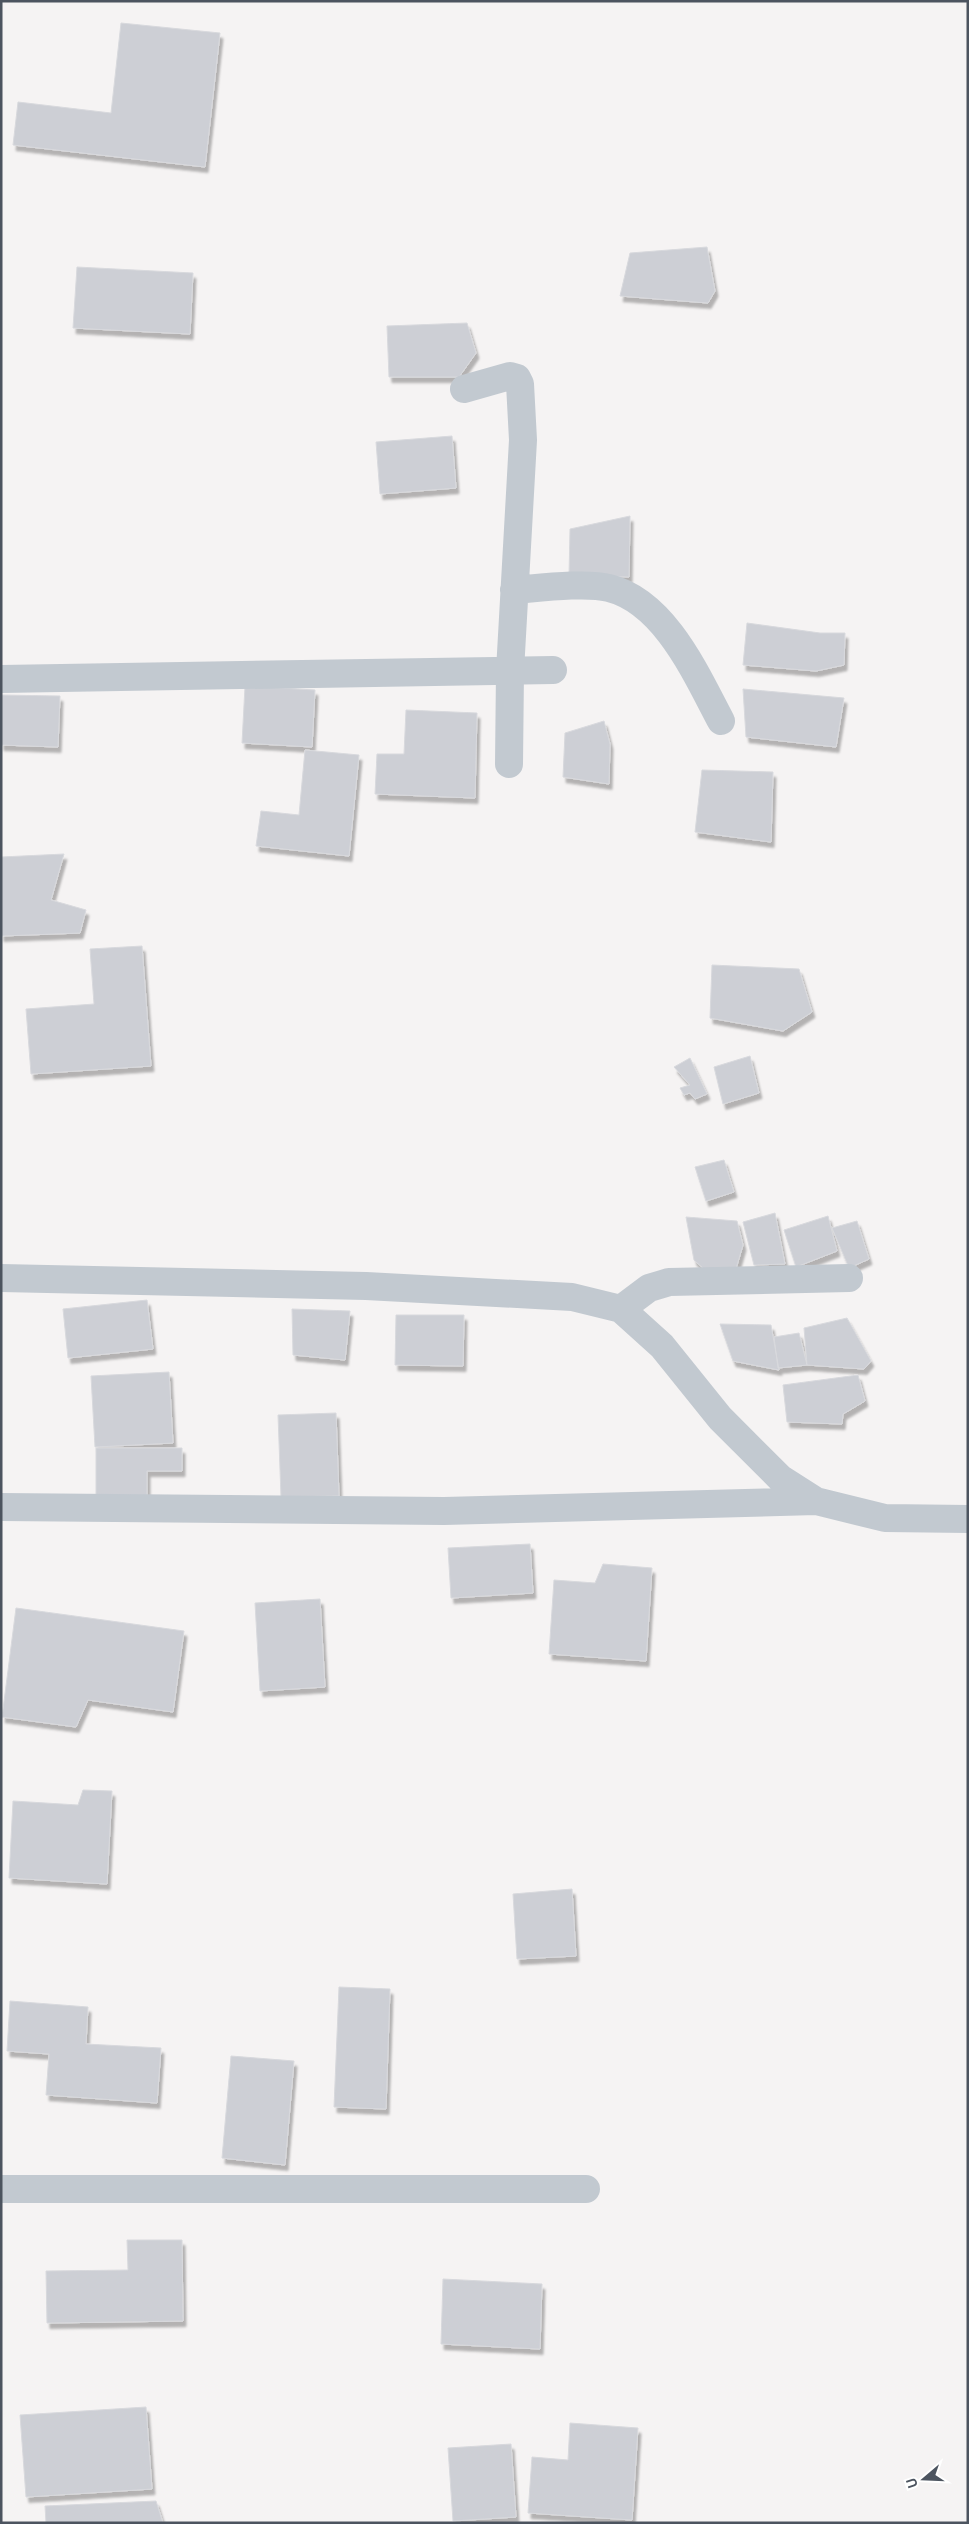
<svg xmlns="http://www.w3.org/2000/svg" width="969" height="2524" viewBox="0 0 969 2524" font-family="'Space Grotesk',sans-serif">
<defs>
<filter id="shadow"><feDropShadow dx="3" dy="5.5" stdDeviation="1" flood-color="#0004"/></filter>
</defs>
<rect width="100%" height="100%" fill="#f5f3f3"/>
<path fill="#cdcfd5" stroke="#d8d9dd" filter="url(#shadow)" d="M 121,23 L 220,33 L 205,167 L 13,145 L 18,102 L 111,113 Z
M 707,247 L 715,291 L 708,303 L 620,296 L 630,253 Z
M 77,267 L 193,273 L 190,334 L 73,328 Z
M 467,323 L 476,353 L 459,377 L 389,377 L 387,326 Z
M 452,436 L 456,488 L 380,494 L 376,442 Z
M 630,516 L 629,577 L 569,575 L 570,529 Z
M 747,623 L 820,633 L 845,633 L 844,665 L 816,671 L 743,665 Z
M 245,686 L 315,690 L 312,747 L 242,743 Z
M 743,689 L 844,698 L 836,747 L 746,737 Z
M 1,695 L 60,696 L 58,747 L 1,745 Z
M 406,710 L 477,713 L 475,798 L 375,794 L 377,754 L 404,754 Z
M 604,721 L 610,744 L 609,784 L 563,777 L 565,733 Z
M 305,750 L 359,755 L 349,856 L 256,846 L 261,811 L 299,815 Z
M 702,770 L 773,772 L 771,842 L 695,832 Z
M 64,854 L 51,900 L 86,910 L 80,933 L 1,936 L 1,857 Z
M 142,946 L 151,1066 L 31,1074 L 26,1009 L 94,1004 L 90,949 Z
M 712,965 L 799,969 L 812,1012 L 783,1031 L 710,1018 Z
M 750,1056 L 759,1093 L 723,1104 L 714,1067 Z
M 690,1058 L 707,1094 L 695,1099 L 690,1093 L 684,1095 L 680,1088 L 690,1085 L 674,1067 Z
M 724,1160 L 734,1192 L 706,1201 L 695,1167 Z
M 775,1213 L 785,1264 L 754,1265 L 743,1222 Z
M 828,1216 L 837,1251 L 796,1267 L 784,1230 Z
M 686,1217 L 737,1221 L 743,1245 L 733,1279 L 713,1277 L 694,1260 Z
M 857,1221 L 869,1259 L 849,1268 L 832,1228 Z
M 147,1300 L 153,1349 L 68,1358 L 63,1309 Z
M 292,1309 L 350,1311 L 345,1360 L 293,1355 Z
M 396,1315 L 464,1315 L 463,1366 L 395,1365 Z
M 847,1318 L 871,1361 L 864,1369 L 807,1365 L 804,1328 Z
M 720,1324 L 771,1325 L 779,1370 L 733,1361 Z
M 799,1333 L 807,1365 L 778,1368 L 774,1337 Z
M 169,1372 L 173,1443 L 95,1447 L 91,1376 Z
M 858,1375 L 865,1401 L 843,1414 L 842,1424 L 787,1422 L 783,1385 Z
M 336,1413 L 339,1496 L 281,1497 L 278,1415 Z
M 96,1448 L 182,1448 L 182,1471 L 147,1471 L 147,1501 L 96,1501 Z
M 530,1544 L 533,1593 L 451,1598 L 448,1548 Z
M 603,1564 L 652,1568 L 646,1661 L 549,1654 L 554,1580 L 595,1583 Z
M 320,1599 L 325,1687 L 260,1691 L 255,1603 Z
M 16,1608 L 184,1631 L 173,1712 L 88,1700 L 76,1727 L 2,1717 Z
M 83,1790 L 112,1791 L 107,1884 L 9,1878 L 13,1801 L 78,1805 Z
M 572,1889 L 576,1956 L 517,1959 L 513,1894 Z
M 339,1987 L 390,1989 L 386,2109 L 334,2107 Z
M 10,2001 L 88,2007 L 86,2044 L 161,2048 L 157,2103 L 46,2095 L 49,2054 L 7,2051 Z
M 231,2056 L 294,2061 L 285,2165 L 222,2158 Z
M 127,2240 L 182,2240 L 183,2321 L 47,2323 L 46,2271 L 128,2270 Z
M 443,2279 L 542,2284 L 540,2349 L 441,2344 Z
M 146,2407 L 152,2489 L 26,2497 L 20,2415 Z
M 570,2423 L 638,2428 L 632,2520 L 528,2513 L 532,2457 L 568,2460 Z
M 511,2444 L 516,2517 L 453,2521 L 448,2448 Z
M 156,2501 L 163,2523 L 46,2523 L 45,2506 Z"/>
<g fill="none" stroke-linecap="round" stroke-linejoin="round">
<path stroke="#c2c9d0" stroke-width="28" d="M 464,389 L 510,376 L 517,378 L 520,384 L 523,440 L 510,671 L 509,764
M 514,590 C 539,588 586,582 609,588 C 665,602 696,674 721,721
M 1,679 L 553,670
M 1,1278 L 366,1286 L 572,1297 L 621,1309 L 662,1346 L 720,1418 L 780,1478 L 816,1501 L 885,1518 L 968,1519
M 621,1309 L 649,1288 L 669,1282 L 849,1278
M 1,1507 L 444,1511 L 816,1501
M 1,2189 L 586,2189"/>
</g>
<rect width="969" height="2524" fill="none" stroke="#4c545f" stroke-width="5"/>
<g transform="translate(924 2479) rotate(251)" stroke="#ffffff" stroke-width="4" paint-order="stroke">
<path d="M0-4L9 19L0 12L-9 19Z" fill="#4c545f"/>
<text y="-8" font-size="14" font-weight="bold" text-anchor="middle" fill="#4c545f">U</text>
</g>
</svg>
